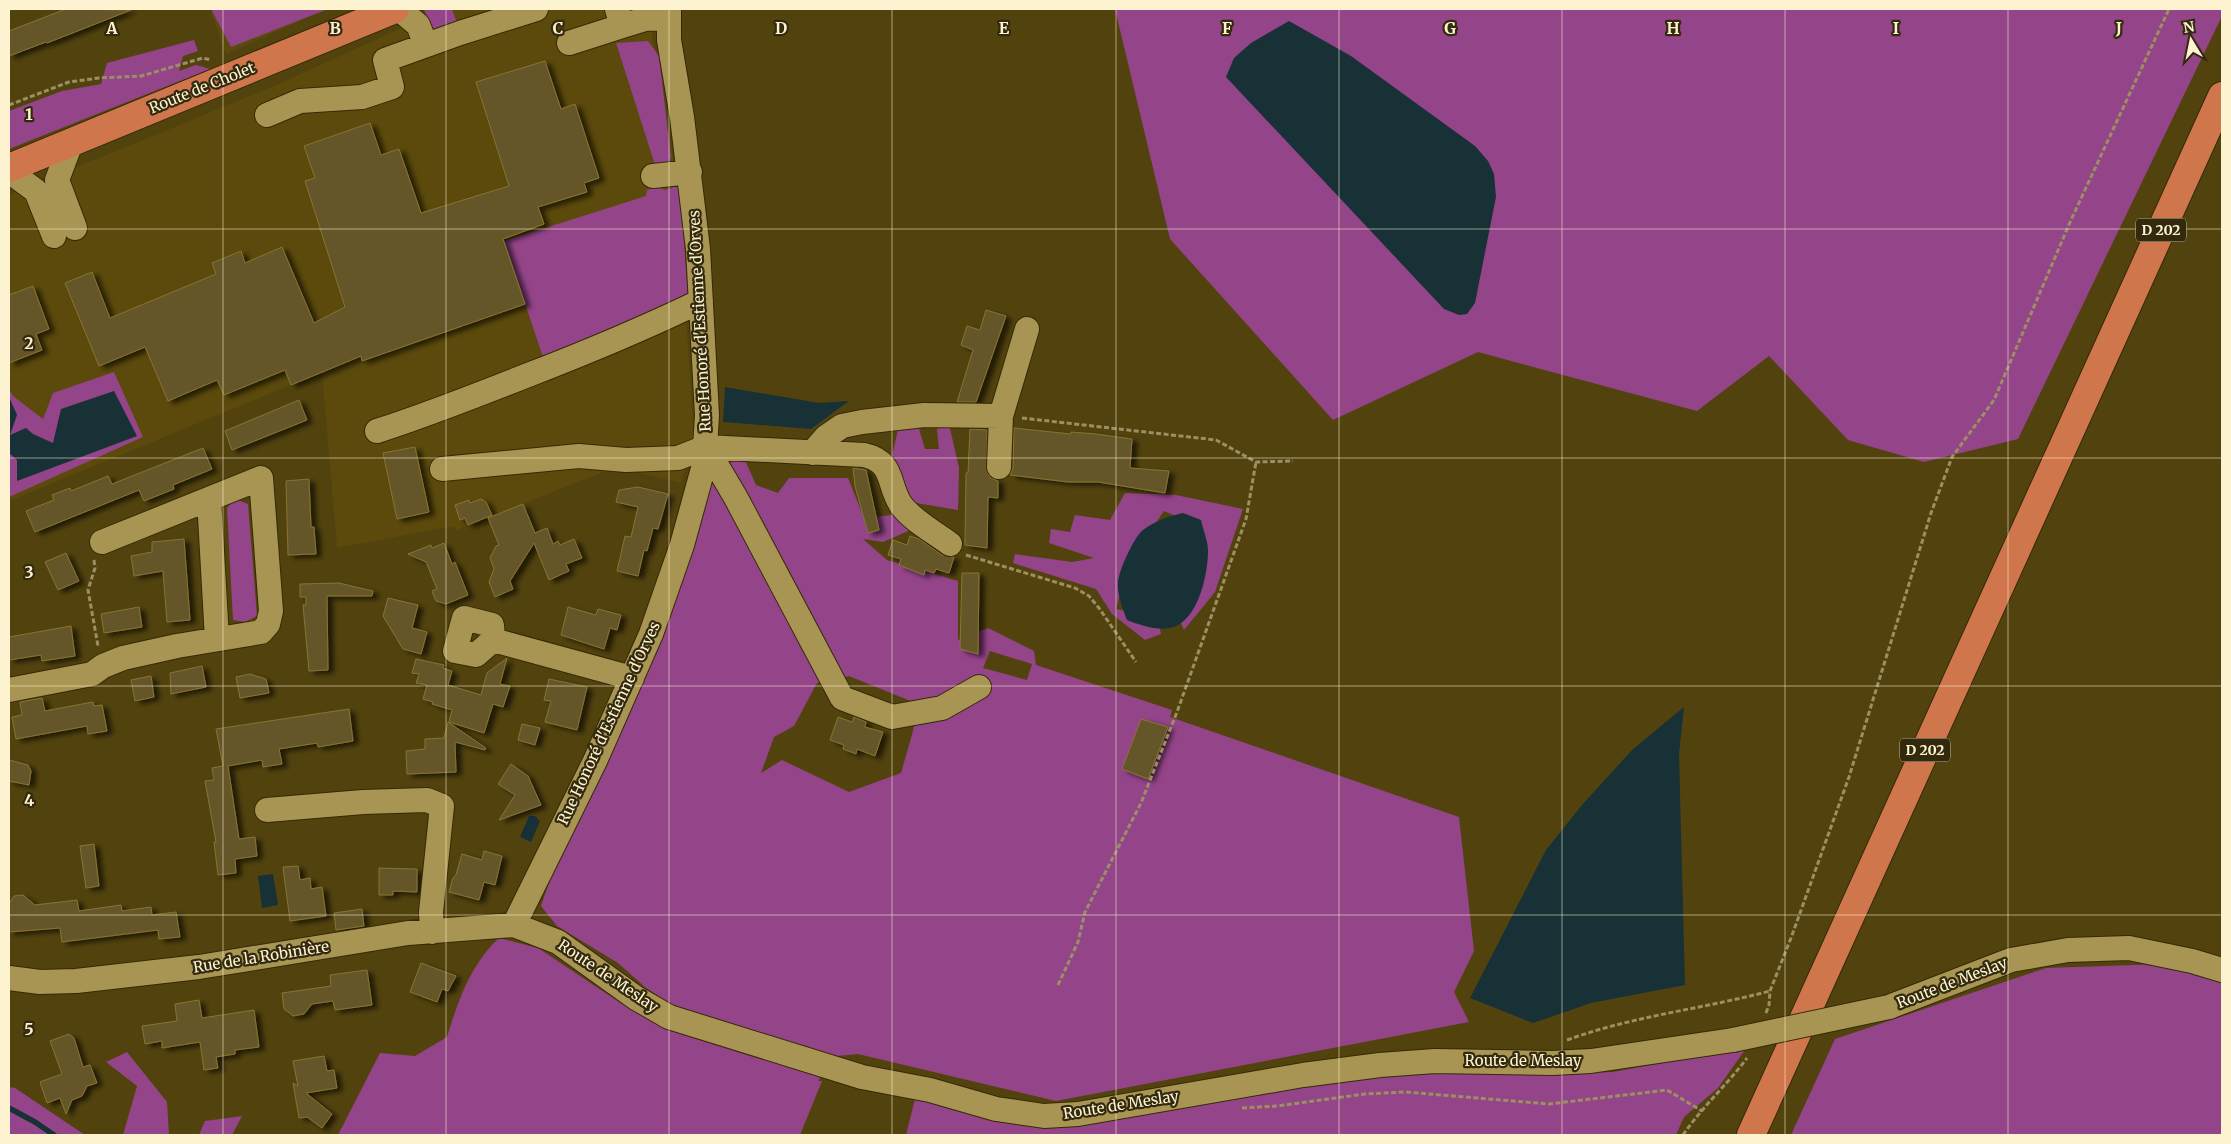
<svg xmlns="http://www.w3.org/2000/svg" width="2231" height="1144" viewBox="0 0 2231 1144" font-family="Merriweather,serif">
<defs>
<filter id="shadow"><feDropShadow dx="5.5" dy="3" stdDeviation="2.5" flood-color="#0009"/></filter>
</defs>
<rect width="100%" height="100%" fill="#52430e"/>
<path fill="#5b4a0b" d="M 210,9 L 326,9 L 226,54 Z
M 443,9 L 648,9 L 677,184 L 694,437 L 681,483 L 616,467 L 456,530 L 453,526 L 337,548 L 322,372 L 9,501 L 9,195 L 272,87 Z"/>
<path fill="#944489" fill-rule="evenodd" d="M 211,9 L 328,9 L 231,47 Z
M 424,9 L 452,9 L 457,23 L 432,32 Z
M 1115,9 L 2222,9 L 2222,16 L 2018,439 L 1924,462 L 1848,440 L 1769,356 L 1697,411 L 1478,352 L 1333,420 L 1170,239 Z
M 194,40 L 198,51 L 183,56 L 179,71 L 196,65 L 210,69 L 9,149 L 9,111 L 62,91 L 101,84 L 107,63 Z
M 648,41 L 659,56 L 671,157 L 666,167 L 656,168 L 616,43 Z
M 680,185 L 688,298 L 544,360 L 504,241 L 646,196 L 647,190 L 657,187 L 665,190 Z
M 114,372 L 143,437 L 9,497 L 9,389 L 13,396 L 43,419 L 53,393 Z
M 917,422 L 925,449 L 939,449 L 937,429 L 949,424 L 959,468 L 958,510 L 910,502 L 890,465 L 899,425 Z
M 745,460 L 756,485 L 778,493 L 789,478 L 848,478 L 864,518 L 901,514 L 915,528 L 883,542 L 863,539 L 887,560 L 958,581 L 958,640 L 988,628 L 1034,651 L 1036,665 L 1172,710 L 1170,717 L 1459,817 L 1474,951 L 1454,992 L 1469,1022 L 1056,1101 L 858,1054 L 837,1056 L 818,1081 L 822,1081 L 800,1135 L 338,1135 L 380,1053 L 415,1056 L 447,1037 C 458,1001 471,964 499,938 L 538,948 L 622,1004 L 664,1027 L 678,1008 L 646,988 L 618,963 L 557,926 L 541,906 L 551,877 L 607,761 L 663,637 L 708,466 ZM 990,651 L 1032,664 L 1027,680 L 983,668 ZM 849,676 L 918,704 L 913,731 L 901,773 L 849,792 L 782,760 L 761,773 L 774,737 L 794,726 L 817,683 Z
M 1125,493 L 1176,495 L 1243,509 L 1215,592 L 1184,630 L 1176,612 L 1199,526 L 1164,511 L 1128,563 L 1116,609 L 1131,612 L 1156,611 L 1161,634 L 1145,640 L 1112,614 L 1096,589 L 1013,563 L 1015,554 L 1072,562 L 1094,558 L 1049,543 L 1051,529 L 1070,532 L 1075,515 L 1110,520 Z
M 235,499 L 248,504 L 257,616 L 245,622 L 233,620 L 227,508 Z
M 2222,962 L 2222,1135 L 1791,1135 L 1835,1039 L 2046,968 Z
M 1747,1047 L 1718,1088 L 1684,1117 L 1676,1135 L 906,1135 L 915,1099 L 1046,1126 L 1263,1090 L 1405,1072 L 1523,1075 L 1613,1072 Z
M 127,1052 L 167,1102 L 169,1135 L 123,1135 L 137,1086 L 106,1062 Z
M 9,1087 L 15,1088 L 85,1135 L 9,1135 Z
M 242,1116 L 232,1135 L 199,1135 L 205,1121 Z"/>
<path fill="#173137" d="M 1289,21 L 1351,56 L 1475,146 L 1488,161 L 1494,174 L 1496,197 L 1475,303 L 1467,314 L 1459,315 L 1444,309 L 1226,77 L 1234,58 L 1251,43 Z
M 725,387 L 819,403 L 849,401 L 811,429 L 723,422 Z
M 114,391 L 137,436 L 17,481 L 17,460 L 9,453 L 9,397 L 17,415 L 10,435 L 26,428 L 33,434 L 53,443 L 61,409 Z
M 1183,513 L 1201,520 C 1203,530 1208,541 1208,551 C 1208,573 1199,616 1176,626 C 1162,633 1140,625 1127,620 C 1123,609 1117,595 1118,582 C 1119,570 1134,537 1143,530 C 1155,521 1169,516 1183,513 Z
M 1684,707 L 1679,754 L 1685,985 L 1591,1003 L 1533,1023 L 1470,998 L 1546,850 L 1582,805 L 1632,750 Z
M 529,816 L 535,816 L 540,821 L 531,842 L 520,837 Z
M 273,874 L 278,905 L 262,908 L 258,876 Z"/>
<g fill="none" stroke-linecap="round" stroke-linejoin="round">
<path stroke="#173137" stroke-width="5.5" d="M 9,1108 L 35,1122 L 54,1135"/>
</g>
<path fill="#655729" stroke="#887431" filter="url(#shadow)" d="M 66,9 L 131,10 L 47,43 L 46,42 L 9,56 L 9,31 Z
M 545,61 L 561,109 L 575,104 L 599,178 L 584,183 L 587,192 L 538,207 L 544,224 L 503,239 L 525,304 L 362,361 L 361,356 L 291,385 L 285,370 L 224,395 L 217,380 L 168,401 L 145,347 L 99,366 L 65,283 L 92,272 L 110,318 L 216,274 L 212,263 L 241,251 L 245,263 L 282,247 L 314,323 L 345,307 L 305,181 L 315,178 L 304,146 L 370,123 L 381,155 L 399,149 L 421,213 L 509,186 L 476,82 Z
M 33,286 L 49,329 L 36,334 L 42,350 L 9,363 L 9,295 Z
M 986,310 L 1006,316 L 976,402 L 957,402 L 973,350 L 961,345 L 967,326 L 980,330 Z
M 299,400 L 307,420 L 232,450 L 225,431 Z
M 1014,428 L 1071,434 L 1071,432 L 1096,434 L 1132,439 L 1130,468 L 1169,471 L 1165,493 L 1098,482 L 1068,482 L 1010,475 L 1013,468 Z
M 970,429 L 987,430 L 987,473 L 991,478 L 998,481 L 998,498 L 988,497 L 987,548 L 965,545 L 966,473 L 968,473 Z
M 415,447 L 429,512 L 397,519 L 383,453 Z
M 203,448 L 212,469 L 173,485 L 174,489 L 144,501 L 139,490 L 35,532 L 26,511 L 54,500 L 52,495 L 70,488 L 71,491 L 108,476 L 112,484 Z
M 853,468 L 866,470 L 879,530 L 868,533 L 855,486 Z
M 309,479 L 311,527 L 314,527 L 316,554 L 288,555 L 286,481 Z
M 638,487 L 668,494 L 658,529 L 653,528 L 647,551 L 644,550 L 638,576 L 617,571 L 625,536 L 631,537 L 638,507 L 616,502 L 619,490 Z
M 481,499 L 486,502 L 492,515 L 468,525 L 465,518 L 460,520 L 455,505 L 469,500 L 470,503 Z
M 523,504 L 535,533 L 547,528 L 553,544 L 558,541 L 560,545 L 574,539 L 582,558 L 566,564 L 569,571 L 549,580 L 534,543 L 510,581 L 513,589 L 495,597 L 489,582 L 494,569 L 490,558 L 496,546 L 499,545 L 488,518 Z
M 910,536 L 919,539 L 942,555 L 954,557 L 949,573 L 936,569 L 934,573 L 925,570 L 924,575 L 899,565 L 901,559 L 888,555 L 893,540 L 907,545 Z
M 184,539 L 190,620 L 167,622 L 163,571 L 134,576 L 131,556 L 152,552 L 152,542 Z
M 444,543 L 452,564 L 455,562 L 468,595 L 446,604 L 436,601 L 432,591 L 437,589 L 426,562 L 408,554 L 431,545 L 432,548 Z
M 66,553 L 79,581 L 58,590 L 45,562 Z
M 962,573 L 979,573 L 978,654 L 960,649 Z
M 339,583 L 373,591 L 372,596 L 327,596 L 328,670 L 309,671 L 303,605 L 306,605 L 306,597 L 300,597 L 300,584 Z
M 388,598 L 418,605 L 412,628 L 427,632 L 421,654 L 403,649 L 383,616 Z
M 139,607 L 142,627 L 104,633 L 101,614 Z
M 568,607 L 596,615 L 598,609 L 621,615 L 617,630 L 610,628 L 604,649 L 561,635 Z
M 71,626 L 75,656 L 42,661 L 41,655 L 9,660 L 9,637 Z
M 507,658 L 500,684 L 510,686 L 503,707 L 493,704 L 484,733 L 449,722 L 452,710 L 432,704 L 433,702 L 423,699 L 427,685 L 416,683 L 419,674 L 412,673 L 416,659 L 444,665 L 443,668 L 452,671 L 448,685 L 481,695 L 487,673 Z
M 202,666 L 206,687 L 171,694 L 170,673 Z
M 250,674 L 266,679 L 269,693 L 240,698 L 236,677 Z
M 151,676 L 154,697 L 135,701 L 131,680 Z
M 549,679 L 587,687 L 577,730 L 545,722 L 551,701 L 544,700 Z
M 42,698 L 45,711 L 93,702 L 94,706 L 102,705 L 107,731 L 88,734 L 87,726 L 16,739 L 12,717 L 22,715 L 20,702 Z
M 349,709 L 353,741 L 318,747 L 317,743 L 279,749 L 282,764 L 263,767 L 262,760 L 228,766 L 239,839 L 255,837 L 257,856 L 235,859 L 236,873 L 218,875 L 214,842 L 216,842 L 205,781 L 214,780 L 212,768 L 223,766 L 216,729 Z
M 838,717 L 852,722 L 854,717 L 866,722 L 865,727 L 883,732 L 875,756 L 857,749 L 856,754 L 843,749 L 844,745 L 830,740 Z
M 1141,719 L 1168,727 L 1148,779 L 1122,769 Z
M 448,722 L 486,748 L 485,750 L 455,742 L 456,772 L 407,774 L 406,751 L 425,749 L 425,739 L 444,738 Z
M 522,724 L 540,728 L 535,745 L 518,740 Z
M 9,760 L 28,765 L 31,771 L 29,785 L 9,781 Z
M 511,764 L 528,776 L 541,805 L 499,820 L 515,795 L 498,784 Z
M 94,844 L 99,886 L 86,888 L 80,846 Z
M 484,851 L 502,856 L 495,885 L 484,882 L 479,900 L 449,892 L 453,878 L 456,875 L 462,854 L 482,860 Z
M 298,866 L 300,880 L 310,878 L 311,889 L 322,887 L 326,916 L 290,921 L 283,867 Z
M 379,868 L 417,869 L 417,892 L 393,891 L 393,895 L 379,895 Z
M 23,895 L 35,905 L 77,900 L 79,911 L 121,905 L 122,911 L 151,907 L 152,915 L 176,912 L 180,937 L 159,939 L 158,930 L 62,942 L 60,928 L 9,932 L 9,904 L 14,896 Z
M 362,909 L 364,926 L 336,930 L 334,913 Z
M 421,963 L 456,976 L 448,991 L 442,989 L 437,1002 L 410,992 Z
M 367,970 L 372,1005 L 335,1010 L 333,1001 L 312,1004 L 304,1014 L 293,1016 L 284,1009 L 282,993 L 331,986 L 330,975 Z
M 199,1000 L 202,1018 L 254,1010 L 259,1047 L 235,1050 L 235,1054 L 216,1057 L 218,1068 L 204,1070 L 200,1042 L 162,1048 L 162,1041 L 145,1044 L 142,1026 L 177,1021 L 175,1004 Z
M 69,1034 L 74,1038 L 83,1067 L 90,1065 L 97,1083 L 87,1086 L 82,1096 L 72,1100 L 66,1114 L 60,1098 L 47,1103 L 40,1082 L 62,1074 L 50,1041 Z
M 324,1056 L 327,1071 L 334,1070 L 337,1088 L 306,1093 L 332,1114 L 322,1128 L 307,1117 L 299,1118 L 293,1083 L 298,1086 L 293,1061 Z"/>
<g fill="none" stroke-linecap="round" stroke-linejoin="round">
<defs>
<path id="minor" d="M 399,9 L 418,25 L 426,45
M 617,9 L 622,26 L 645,19 L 668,18
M 569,43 L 622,26
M 267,115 L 300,101 L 362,97 L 392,87 L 385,60 L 460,33 L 536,9
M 71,143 L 57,180 L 75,228
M 9,171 L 36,191 L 54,236
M 653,176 L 690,172
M 377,431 C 427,415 475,396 523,377 C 583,354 643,329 701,301
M 706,447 L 736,498 L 842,698 L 892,717 L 942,708 L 979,687
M 812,453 L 826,437 L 842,426 L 862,422 L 924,415 L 1001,416 L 1027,329
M 999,467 L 1001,416
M 442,469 L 579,456 L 626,460 L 678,458 L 706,447 L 864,455 C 895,462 887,484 901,505 C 913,521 934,532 950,544
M 209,499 L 217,639
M 493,640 L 476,655 L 455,651 L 464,618 L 492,625 L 493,640 L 632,678
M 9,690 L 92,674 L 103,666 L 123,658 L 177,646 L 261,632 L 268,624 L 271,611 L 261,478 L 102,542
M 267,810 L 363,802 L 427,800 L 442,806 L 431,912 L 432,932
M 514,925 L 595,761 L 651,634 L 682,545 L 704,465 L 707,415 L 698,249 L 682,117 L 669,40 L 669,9
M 9,978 L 40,982 L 76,981 L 199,967 L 408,933 L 514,925 L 558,942 L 636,998 L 669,1017 L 862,1077 L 930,1090 L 996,1109 L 1044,1116 L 1078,1114 L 1303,1075 L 1380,1065 L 1435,1061 L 1552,1063 L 1591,1061 L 1733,1040
M 1889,1007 L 2011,960 L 2068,950 L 2129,948 L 2192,961 L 2222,970"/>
<path id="major" d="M 9,168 L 395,9
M 1751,1135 L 2222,96"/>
</defs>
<use href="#minor" stroke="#342a05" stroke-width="26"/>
<use href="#major" stroke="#342a05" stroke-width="30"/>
<path stroke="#9c8f63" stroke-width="3" stroke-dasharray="5 2.5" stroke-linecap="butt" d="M 9,105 L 69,82 L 99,78 L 141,76 L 203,58 L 211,60
M 1022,418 L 1216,440 L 1256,462 L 1293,461
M 966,555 L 1075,588 L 1089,596 L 1099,608 L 1136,662
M 94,560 L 95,568 L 88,590 L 98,646
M 1058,985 L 1078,942 L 1085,912 L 1141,803 L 1177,712 L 1246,519 L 1256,462
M 1766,1013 L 1769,1005 L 1770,991 L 1791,938 L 1849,777 L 1931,513 L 1952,457 L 1994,400 L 2071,220 L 2169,9
M 1567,1040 C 1633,1016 1702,1009 1770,991
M 1242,1108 L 1277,1106 L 1365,1094 L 1406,1092 L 1549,1104 L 1667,1090 L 1702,1111
M 1683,1135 C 1702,1107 1727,1085 1747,1058"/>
<use href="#minor" stroke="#a99553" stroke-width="24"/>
<use href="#major" stroke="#cf764c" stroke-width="28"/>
<defs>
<path id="minor-bridge" d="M 1733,1040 L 1889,1007"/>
</defs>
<use href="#minor-bridge" stroke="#342a05" stroke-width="26" stroke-linecap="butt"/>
<use href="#minor-bridge" stroke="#a99553" stroke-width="24"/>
</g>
<path fill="none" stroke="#fdf3d1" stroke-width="1" stroke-opacity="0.55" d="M 223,9 L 223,1135M 446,9 L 446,1135M 669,9 L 669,1135M 892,9 L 892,1135M 1116,9 L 1116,1135M 1339,9 L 1339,1135M 1562,9 L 1562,1135M 1785,9 L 1785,1135M 2008,9 L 2008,1135M 9,229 L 2222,229M 9,458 L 2222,458M 9,686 L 2222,686M 9,915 L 2222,915"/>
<g text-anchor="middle" stroke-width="4.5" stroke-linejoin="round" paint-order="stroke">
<g fill="#332a0e" stroke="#c0b796" stroke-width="1">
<rect x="2136" y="218.5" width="50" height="23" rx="4"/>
<rect x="1900" y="738.5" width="50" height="23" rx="4"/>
</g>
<g font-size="14" font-weight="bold" fill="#fdf3d1">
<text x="2161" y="235">D 202</text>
<text x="1925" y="755">D 202</text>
</g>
<g font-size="15" fill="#fdf3d1" stroke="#332a0e">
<text transform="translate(202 88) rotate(-22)" y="5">Route de Cholet</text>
<text transform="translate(700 321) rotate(-93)" y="5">Rue Honoré d'Estienne d'Orves</text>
<text transform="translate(609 723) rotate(-65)" y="5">Rue Honoré d'Estienne d'Orves</text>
<text transform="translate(261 957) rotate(-9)" y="5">Rue de la Robinière</text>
<text transform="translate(608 976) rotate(34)" y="5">Route de Meslay</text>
<text transform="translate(1952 983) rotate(-21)" y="5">Route de Meslay</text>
<text x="1523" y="1066">Route de Meslay</text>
<text transform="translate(1121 1105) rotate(-9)" y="5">Route de Meslay</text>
</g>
</g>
<g font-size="16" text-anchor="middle" font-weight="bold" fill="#fdf3d1" stroke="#332a0e" stroke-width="4.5" stroke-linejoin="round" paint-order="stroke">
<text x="112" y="34">A</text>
<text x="335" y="34">B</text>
<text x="558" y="34">C</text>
<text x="781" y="34">D</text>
<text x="1004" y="34">E</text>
<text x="1227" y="34">F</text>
<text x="1450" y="34">G</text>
<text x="1673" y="34">H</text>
<text x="1896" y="34">I</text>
<text x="2119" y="34">J</text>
<text x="29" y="120">1</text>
<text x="29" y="349">2</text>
<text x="29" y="578">3</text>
<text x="29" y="806">4</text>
<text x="29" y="1035">5</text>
</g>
<rect width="2231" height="1144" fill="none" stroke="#fdf3d1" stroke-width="20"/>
<g transform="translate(2191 40) rotate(350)" stroke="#332a0e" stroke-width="4" paint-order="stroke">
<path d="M0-4L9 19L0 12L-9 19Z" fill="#fdf3d1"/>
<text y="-8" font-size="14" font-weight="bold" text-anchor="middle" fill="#fdf3d1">N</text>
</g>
</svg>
